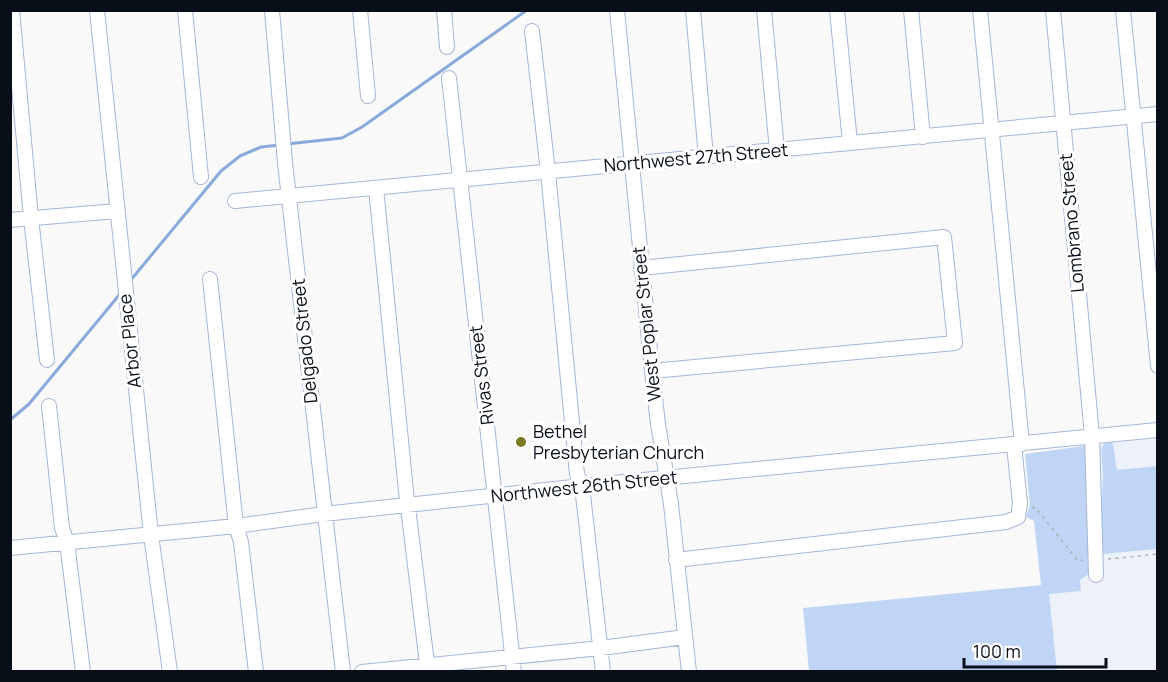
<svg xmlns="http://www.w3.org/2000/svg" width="1168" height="682" viewBox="0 0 1168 682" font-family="Manrope,sans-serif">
<rect width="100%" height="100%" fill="#f9f9f9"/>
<path fill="#edf1f9" d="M 1157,439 L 1157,671 L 1057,671 L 1049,594 L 1080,591 L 1080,581 L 1089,574 L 1089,444 Z"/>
<path fill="#c0d5f5" d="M 1105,443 L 1113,443 L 1117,470 L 1157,466 L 1157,549 L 1102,554 L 1100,543 L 1103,475 L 1101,449 Z
M 1084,446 L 1089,450 L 1090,570 L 1089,574 L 1080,580 L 1081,591 L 1049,594 L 1057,671 L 809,671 L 803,608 L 1041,585 L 1034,521 L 1026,517 L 1030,505 L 1025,454 Z"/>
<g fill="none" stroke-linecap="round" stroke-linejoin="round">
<path stroke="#8aa9db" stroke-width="3" d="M 287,144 L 342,138 L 362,127 L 527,10
M 130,281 L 221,171 L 240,156 L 261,147 L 280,145
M 10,420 L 29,404 L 120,294"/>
<defs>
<path id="minor" d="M 12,10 L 31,218 L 47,360
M 97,10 L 151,535 L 170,672
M 185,10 L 201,177
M 272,10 L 285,163 L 343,672
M 360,10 L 368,96
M 444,10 L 447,47
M 617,10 L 652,371 L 658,424 L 671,504 L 689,672
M 693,10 L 706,157
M 764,10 L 777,151
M 837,10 L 850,143
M 911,10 L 923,137
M 980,10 L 1022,444
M 1053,10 L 1092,436 L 1096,575
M 1123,10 L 1158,366
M 532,31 L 548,172 L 577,474 L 582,486 L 603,672
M 449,78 L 514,672
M 376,188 L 406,491 L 428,672
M 235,201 L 1158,114
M 10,220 L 117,211
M 641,268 L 944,237 L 955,343 L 652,371
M 210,279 L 236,526 L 241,542 L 256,672
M 49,406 L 62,528 L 67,542 L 83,672
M 10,548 L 236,526 L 324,514 L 582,486 L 1158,430
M 676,560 L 1006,522 L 1018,517 L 1020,503 L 1014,445
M 362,672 L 601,648 L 685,637"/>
</defs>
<use href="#minor" stroke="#a4b6d3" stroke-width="16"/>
<path stroke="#acaeb1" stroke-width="1.5" stroke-dasharray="3 4.5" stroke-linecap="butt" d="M 1032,508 L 1035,507 L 1078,561 L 1083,560
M 1108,559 L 1158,554"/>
<use href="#minor" stroke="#fff" stroke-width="14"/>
</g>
<circle fill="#7a7a22" stroke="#fff" stroke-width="2" cx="521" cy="442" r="6"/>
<g text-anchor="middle" stroke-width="6" stroke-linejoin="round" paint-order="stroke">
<g font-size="18" fill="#090f19" stroke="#fff">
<text transform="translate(696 158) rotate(-5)" y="6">Northwest 27th Street</text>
<text transform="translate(1072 223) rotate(-95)" y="6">Lombrano Street</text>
<text transform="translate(647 324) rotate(-96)" y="6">West Poplar Street</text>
<text transform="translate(130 341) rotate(-96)" y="6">Arbor Place</text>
<text transform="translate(305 341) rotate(-96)" y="6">Delgado Street</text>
<text transform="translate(482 375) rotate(-97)" y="6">Rivas Street</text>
<text transform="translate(584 487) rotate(-6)" y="6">Northwest 26th Street</text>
</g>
<g font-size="18" fill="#090f19" stroke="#fff" text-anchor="start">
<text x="533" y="438">Bethel<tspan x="533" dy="21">Presbyterian Church</tspan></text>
</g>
</g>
<rect width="1168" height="682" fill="none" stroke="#090f19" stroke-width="24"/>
<path d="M964 658v9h142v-9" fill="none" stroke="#090f19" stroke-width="3"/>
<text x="973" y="658" font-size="18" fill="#090f19" stroke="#ffffff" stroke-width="4.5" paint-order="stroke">100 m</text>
</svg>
